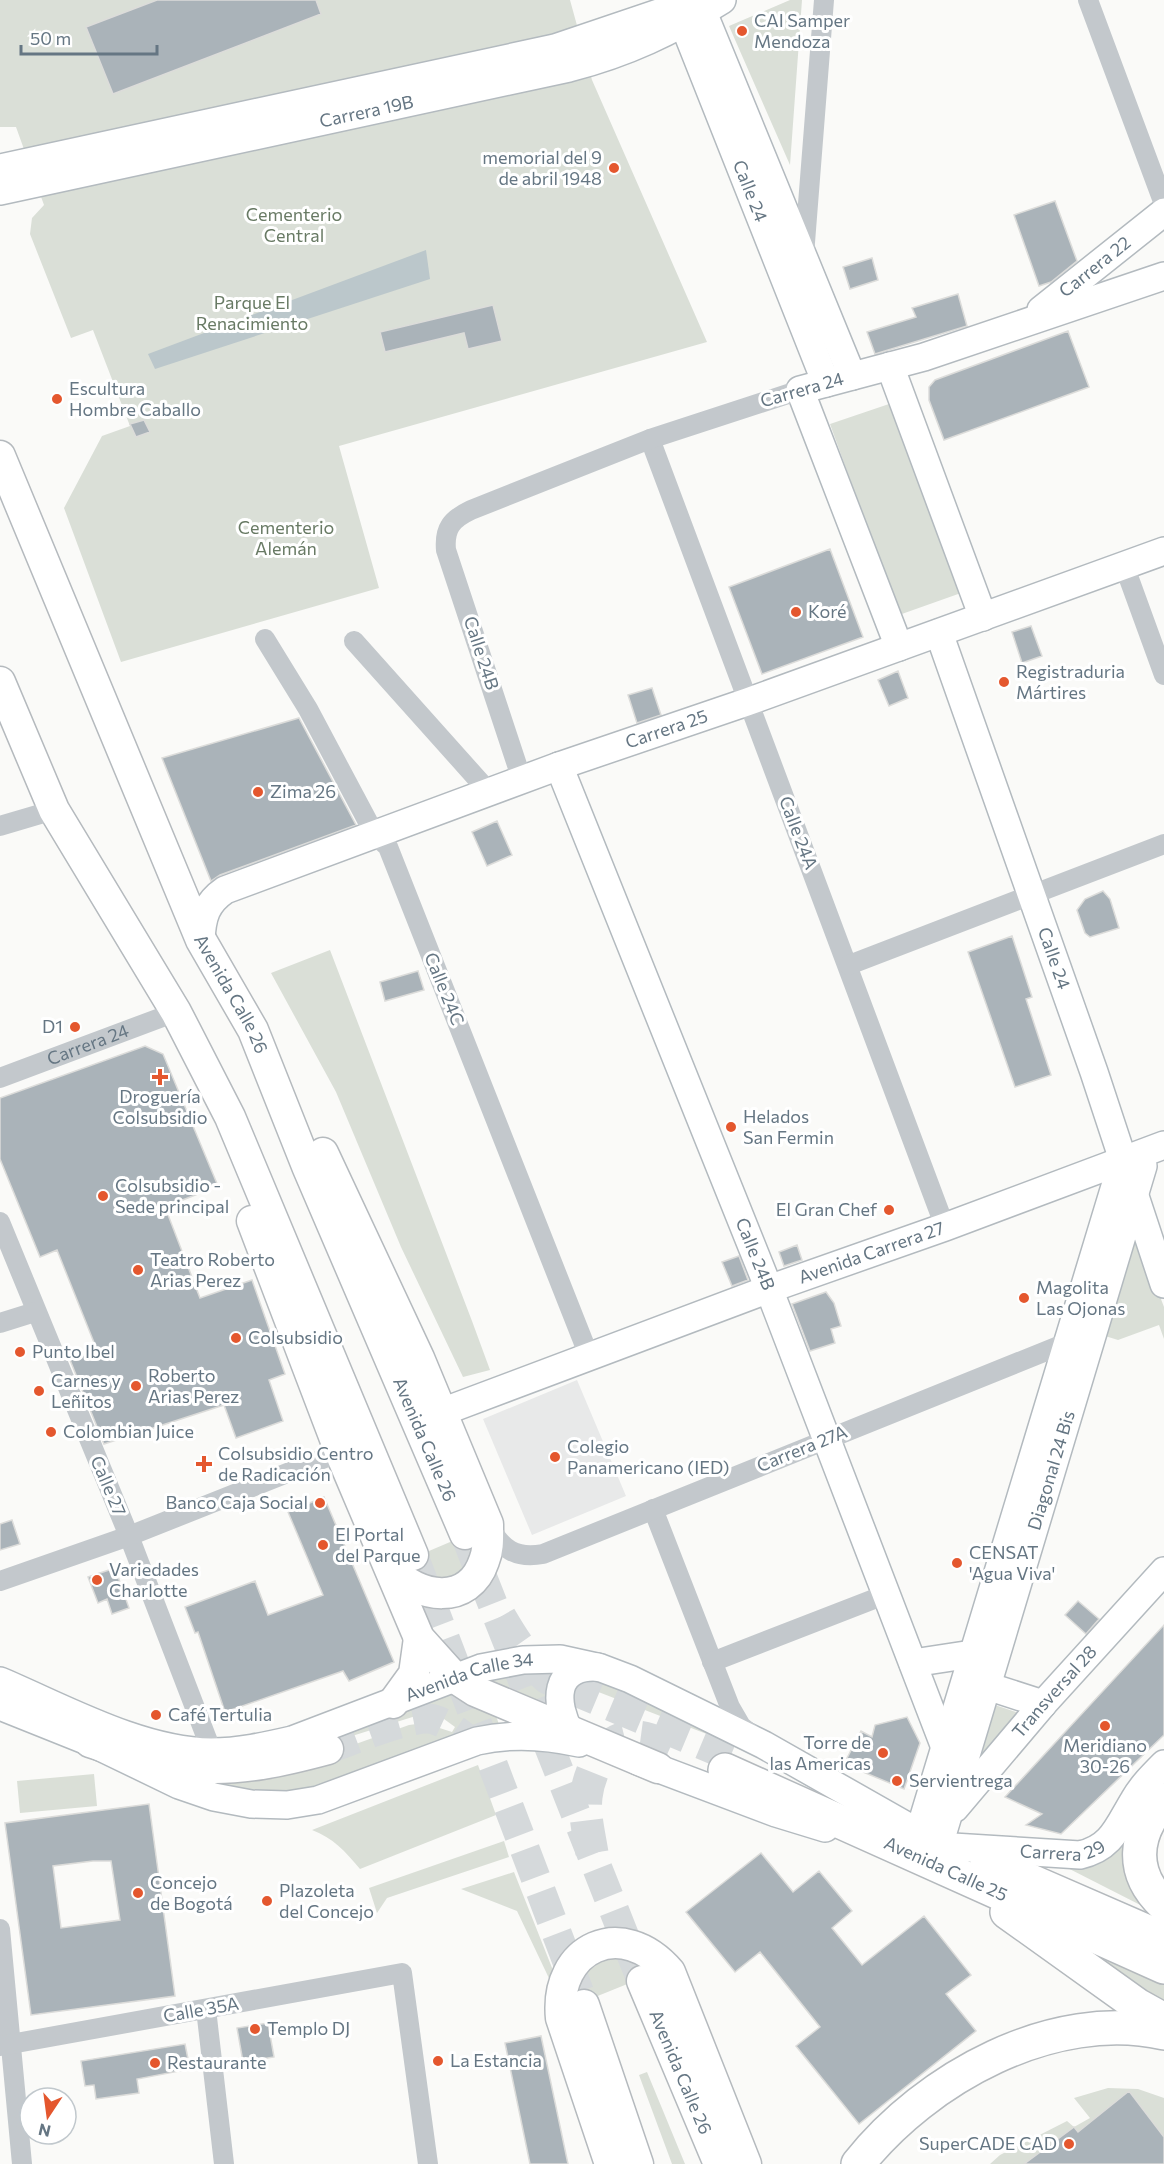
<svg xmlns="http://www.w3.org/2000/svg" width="1164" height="2164" viewBox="0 0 1164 2164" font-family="Commissioner,sans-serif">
<rect width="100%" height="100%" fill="#fafaf8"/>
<path fill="#e8e9e9" d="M 577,1380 L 626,1496 L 532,1535 L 483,1419 Z"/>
<path fill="#dadfd7" d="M 0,0 L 570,0 L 592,80 L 707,342 L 339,446 L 379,588 L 121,662 L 64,508 L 102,436 L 130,426 L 93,330 L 71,338 L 30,234 L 32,218 L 44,205 L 16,127 L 0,127 Z
M 790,0 L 802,0 L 790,165 L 729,26 Z
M 889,404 L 961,593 L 899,615 L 830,424 Z
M 330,950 L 472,1321 L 490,1370 L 463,1377 L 401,1247 L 336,1092 L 271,973 Z
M 1136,1233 L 1164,1307 L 1164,1339 L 1159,1325 L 1118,1340 L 1102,1335 Z
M 483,1528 L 480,1556 L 446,1588 L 396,1565 Z
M 510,1668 L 571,1668 L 560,1725 L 466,1682 Z
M 597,1679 L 608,1680 L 735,1745 L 583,1686 Z
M 448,1688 L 491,1702 L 500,1727 L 325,1792 L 250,1796 L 170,1772 L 325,1755 L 409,1725 L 424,1723 L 452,1732 L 455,1727 L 444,1719 L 422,1714 L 298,1753 Z
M 992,1704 L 1019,1713 L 972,1766 Z
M 478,1765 L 496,1815 L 360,1869 C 345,1851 333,1838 312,1830 Z
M 94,1774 L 97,1806 L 20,1813 L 17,1781 Z
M 1128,1838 L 1156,1913 L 1048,1858 Z
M 504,1841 L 509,1857 L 387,1898 L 377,1913 L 369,1888 Z
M 514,1872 L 558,1983 L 556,1993 L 517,1911 L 461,1889 Z
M 1049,1935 L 1164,1980 L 1164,2003 Z
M 597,1951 L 662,1970 L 563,2010 Z
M 647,2072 L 685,2164 L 672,2164 L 639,2075 Z
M 1108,2088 L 1138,2089 L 1164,2098 L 1164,2137 L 1129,2091 L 1095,2119 L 1102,2164 L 1074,2127 L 1024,2164 L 990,2164 L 1000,2155 L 1067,2121 L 1074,2127 L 1090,2118 L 1074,2098 Z"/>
<path fill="#bbc7cb" d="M 426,250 L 430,279 L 155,369 L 148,354 Z"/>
<path fill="#aab3b9" stroke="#dcdcda" stroke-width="1.5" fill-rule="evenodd" d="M 157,0 L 316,0 L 321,14 L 113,94 L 86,27 Z
M 1055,201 L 1077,261 L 1051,282 L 1039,286 L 1014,215 Z
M 872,258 L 878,280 L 850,289 L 843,267 Z
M 958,294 L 967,326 L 875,354 L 867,332 L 916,317 L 912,308 Z
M 493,305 L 502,341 L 468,349 L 464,333 L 385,352 L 380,332 Z
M 1068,331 L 1089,387 L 944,440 L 929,400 L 929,387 L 935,380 Z
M 144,420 L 150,432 L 136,437 L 130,424 Z
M 830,549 L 863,637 L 762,674 L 729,587 Z
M 1031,626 L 1042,656 L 1022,663 L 1012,632 Z
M 898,671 L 908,698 L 889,706 L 878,680 Z
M 652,688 L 661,715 L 637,723 L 628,695 Z
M 299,718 L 356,825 L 220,875 L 211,881 L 162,758 Z
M 497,821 L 512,855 L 487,866 L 472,832 Z
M 1103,891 L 1110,899 L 1119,928 L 1090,937 L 1085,933 L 1077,910 L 1085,899 Z
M 1012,936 L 1032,997 L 1026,999 L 1051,1075 L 1015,1087 L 968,952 Z
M 418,971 L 424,990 L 385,1001 L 380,982 Z
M 145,1046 L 163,1054 L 218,1186 L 165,1207 L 200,1298 L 252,1280 L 285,1374 L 269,1380 L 283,1421 L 236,1438 L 224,1405 L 104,1444 L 70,1360 L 97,1350 L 57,1250 L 40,1257 L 0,1159 L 0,1098 Z
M 797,1245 L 802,1260 L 784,1266 L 779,1252 Z
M 739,1256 L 748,1280 L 732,1286 L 722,1262 Z
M 826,1292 L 834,1303 L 841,1326 L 831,1329 L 835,1343 L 810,1351 L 792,1304 Z
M 324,1497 L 394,1662 L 349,1681 L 343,1671 L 225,1712 L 198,1632 L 195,1633 L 185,1607 L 255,1581 L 268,1615 L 323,1595 L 288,1512 Z
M 12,1520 L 20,1544 L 0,1550 L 0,1524 Z
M 115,1568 L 129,1608 L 112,1614 L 107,1599 L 98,1603 L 88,1577 Z
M 1078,1601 L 1099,1619 L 1086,1634 L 1065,1615 Z
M 1164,1625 L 1164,1735 L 1061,1834 L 1026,1825 L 1042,1814 L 1005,1797 Z
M 907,1717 L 920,1743 L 904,1789 L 844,1764 L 861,1731 L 872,1737 L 875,1725 Z
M 149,1804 L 175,1996 L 31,2015 L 5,1823 ZM 93,1861 L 111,1861 L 120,1920 L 61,1928 L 53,1866 Z
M 761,1853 L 793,1892 L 819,1871 L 852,1911 L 832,1928 L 862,1965 L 924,1916 L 971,1975 L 946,1994 L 976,2031 L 859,2124 L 796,2046 L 820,2027 L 760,1952 L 735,1972 L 686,1912 Z
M 268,2023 L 274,2057 L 243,2062 L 237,2028 Z
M 541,2036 L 568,2164 L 530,2164 L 505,2043 Z
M 185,2044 L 190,2069 L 137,2079 L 139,2093 L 96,2099 L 94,2085 L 85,2086 L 81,2061 Z
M 1129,2091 L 1164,2137 L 1164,2164 L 1024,2164 L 1074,2127 L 1078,2132 Z"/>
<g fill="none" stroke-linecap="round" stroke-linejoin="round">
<path stroke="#d5d9db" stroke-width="30" stroke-dasharray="30 15" stroke-linecap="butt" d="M 465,1534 L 642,1981
M 413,1555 L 579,1992
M 328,1749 C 350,1741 411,1715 432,1719 C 454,1725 473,1744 489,1760"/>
<path stroke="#d5d9db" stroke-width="33" stroke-dasharray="33 16" stroke-linecap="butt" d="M 500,1617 C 514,1641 526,1660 548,1678 L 731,1755
M 592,1853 C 589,1834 584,1815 586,1797 C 589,1772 605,1735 635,1737 C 648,1737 659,1743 670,1748"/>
<defs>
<g id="secondary">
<path d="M 698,0 L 852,376"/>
<path id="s2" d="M 677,7 L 826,383"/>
<path d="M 0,168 L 555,48 L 697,0"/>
<path id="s3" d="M 0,191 L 569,68 C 627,53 671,32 722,0"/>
<path id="s4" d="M 1041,310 L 1164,212"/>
<path d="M 890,366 L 983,617"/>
<path id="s5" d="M 939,633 L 1094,1072 L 1164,1284"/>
<path d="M 899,647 L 800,390 L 924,357 L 1164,276"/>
<path id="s6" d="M 559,766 L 769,1289 L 944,1745"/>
<path id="s7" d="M 201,940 C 202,917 206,903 225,890 L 559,766 L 747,702 L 1164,551"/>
<path id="s8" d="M 442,1412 L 769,1289 L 945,1227 L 1164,1145"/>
<path d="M 913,1663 L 972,1654"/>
<path id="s9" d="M 0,1681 C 64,1708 140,1751 211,1752 C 239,1752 266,1746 292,1740 L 481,1668 L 523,1660 L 560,1659 L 601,1668 L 630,1679 L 764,1745 L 919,1833 L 1123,1160"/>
<path d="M 987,1686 L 1043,1704"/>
<path d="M 0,1706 L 90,1742 L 179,1785 L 214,1797 L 251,1804 L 287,1805 L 318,1800 L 477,1741 C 512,1733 544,1735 579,1743"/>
<path d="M 570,1732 C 554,1703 553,1665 597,1667"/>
<path d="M 638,1761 L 776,1813 L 825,1828"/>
<path id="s10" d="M 955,1808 L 1043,1704 L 1164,1571"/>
<path id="s11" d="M 940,1842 L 1143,1166"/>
<path id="s12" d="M 953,1847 L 1080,1855 C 1112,1848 1118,1826 1134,1800 C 1142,1786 1153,1775 1164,1764"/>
</g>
<g id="primary">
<path id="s13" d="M 0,456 L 201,940 L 253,1030 L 307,1166 L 465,1534"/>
<path d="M 0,682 L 54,810 L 176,1012 L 230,1117 L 413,1555"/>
<path d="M 323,1153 L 419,1358 L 488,1524 C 488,1537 489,1549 484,1561 C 469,1606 418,1599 392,1569"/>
<path d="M 252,1221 L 340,1452 L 419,1638 L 455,1678 L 475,1691 L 658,1768"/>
<path d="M 393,1703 L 414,1674 L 419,1638"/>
<path d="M 90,1742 C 188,1775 228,1776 328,1749"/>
<path id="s14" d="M 642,1981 L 719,2164"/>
<path d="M 584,2005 L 638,2164"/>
<path d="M 610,2164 L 561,2018 C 554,1947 622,1916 670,1972 L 746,2164"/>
</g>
<g id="highway">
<path id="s15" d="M 725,1770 L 1164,1967"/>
<path d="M 1164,1800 C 1134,1834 1129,1872 1164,1905"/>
<path d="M 987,1862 L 1164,1939"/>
<path d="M 1007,1912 L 1137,2005 L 1164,2020"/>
<path d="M 858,2164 C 926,2078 1053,2008 1164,2033"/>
</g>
</defs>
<use href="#secondary" stroke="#b3babf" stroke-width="30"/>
<use href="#primary" stroke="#b5babe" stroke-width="33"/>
<use href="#highway" stroke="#b4b9bd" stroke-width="36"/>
<g stroke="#c3c8cc" stroke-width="20">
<path d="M 1088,0 L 1164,204"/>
<path d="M 804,255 L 824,0"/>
<path d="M 650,439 L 945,1227"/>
<path d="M 1124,565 L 1164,675"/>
<path d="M 265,639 L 308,709 L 375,835 L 388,847 L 589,1356"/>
<path d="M 354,641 L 489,792"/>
<path d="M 522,780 L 446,550 C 444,528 452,519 471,510 L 650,439 L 800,390"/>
<path d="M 0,826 L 54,810"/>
<path d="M 849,965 L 1164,844"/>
<path id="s1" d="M 0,1078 L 176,1012"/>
<path d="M 0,1222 L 129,1536 L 212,1752"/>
<path d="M 0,1323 L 35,1312"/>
<path d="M 653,1509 L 730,1707 L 741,1726 L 751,1734"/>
<path d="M 489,1526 C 502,1549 515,1559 543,1554 L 1076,1339"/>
<path d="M 0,1581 L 129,1536 L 340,1452"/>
<path d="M 712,1662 L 887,1594"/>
<path d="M 0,1929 L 22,2164"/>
<path d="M 206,2009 L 224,2164"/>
<path d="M 0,2046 L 402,1973 L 428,2164"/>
</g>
<use href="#secondary" stroke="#fff" stroke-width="27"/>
<use href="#primary" stroke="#fff" stroke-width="30"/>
<use href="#highway" stroke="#fff" stroke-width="33"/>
</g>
<g fill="#e4572e" stroke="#fff" stroke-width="2">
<circle cx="742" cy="31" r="6"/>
<circle cx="614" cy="168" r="6"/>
<circle cx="57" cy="399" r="6"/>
<circle cx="796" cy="612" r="6"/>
<circle cx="1004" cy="682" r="6"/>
<circle cx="258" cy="792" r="6"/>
<circle cx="75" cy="1027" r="6"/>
<path d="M157 1068h6v6h6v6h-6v6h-6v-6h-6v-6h6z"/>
<circle cx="731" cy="1127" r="6"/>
<circle cx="103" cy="1196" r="6"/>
<circle cx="889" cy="1210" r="6"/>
<circle cx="138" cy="1270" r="6"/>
<circle cx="1024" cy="1298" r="6"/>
<circle cx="236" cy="1338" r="6"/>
<circle cx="20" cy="1352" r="6"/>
<circle cx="136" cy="1386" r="6"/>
<circle cx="39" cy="1391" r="6"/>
<circle cx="51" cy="1432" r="6"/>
<circle cx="555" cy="1457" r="6"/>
<path d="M201 1455h6v6h6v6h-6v6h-6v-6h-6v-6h6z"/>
<circle cx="320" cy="1503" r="6"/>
<circle cx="323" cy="1545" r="6"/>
<circle cx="957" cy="1563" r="6"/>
<circle cx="97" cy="1580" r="6"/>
<circle cx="156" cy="1715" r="6"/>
<circle cx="1105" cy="1726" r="6"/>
<circle cx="883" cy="1753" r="6"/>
<circle cx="897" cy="1781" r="6"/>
<circle cx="138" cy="1893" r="6"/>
<circle cx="267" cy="1901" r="6"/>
<circle cx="255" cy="2029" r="6"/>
<circle cx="438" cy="2061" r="6"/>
<circle cx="155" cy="2063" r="6"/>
<circle cx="1069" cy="2144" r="6"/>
</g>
<g text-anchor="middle" stroke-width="6" stroke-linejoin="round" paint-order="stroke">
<g font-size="18" fill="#657683" stroke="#fff" text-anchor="start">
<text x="754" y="27">CAI Samper<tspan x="754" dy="21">Mendoza</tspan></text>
<text x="602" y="164" text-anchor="end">memorial del 9<tspan x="602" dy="21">de abril 1948</tspan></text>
<text x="69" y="395">Escultura<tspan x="69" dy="21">Hombre Caballo</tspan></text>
<text x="808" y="618">Koré</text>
<text x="1016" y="678">Registraduria<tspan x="1016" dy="21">Mártires</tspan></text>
<text x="270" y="798">Zima 26</text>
<text x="63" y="1033" text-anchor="end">D1</text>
<text x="160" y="1103" text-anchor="middle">Droguería<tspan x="160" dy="21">Colsubsidio</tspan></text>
<text x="743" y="1123">Helados<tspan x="743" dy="21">San Fermin</tspan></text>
<text x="115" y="1192">Colsubsidio -<tspan x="115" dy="21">Sede principal</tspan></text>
<text x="877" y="1216" text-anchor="end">El Gran Chef</text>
<text x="150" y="1266">Teatro Roberto<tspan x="150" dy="21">Arias Perez</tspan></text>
<text x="1036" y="1294">Magolita<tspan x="1036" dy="21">Las Ojonas</tspan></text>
<text x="248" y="1344">Colsubsidio</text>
<text x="32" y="1358">Punto Ibel</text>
<text x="148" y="1382">Roberto<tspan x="148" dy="21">Arias Perez</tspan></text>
<text x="51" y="1387">Carnes y<tspan x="51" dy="21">Leñitos</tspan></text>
<text x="63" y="1438">Colombian Juice</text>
<text x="567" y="1453">Colegio<tspan x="567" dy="21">Panamericano (IED)</tspan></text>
<text x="218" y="1460">Colsubsidio Centro<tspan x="218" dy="21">de Radicación</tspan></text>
<text x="308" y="1509" text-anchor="end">Banco Caja Social</text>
<text x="335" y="1541">El Portal<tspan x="335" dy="21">del Parque</tspan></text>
<text x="969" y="1559">CENSAT<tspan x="969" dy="21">'Agua Viva'</tspan></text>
<text x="109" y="1576">Variedades<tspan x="109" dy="21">Charlotte</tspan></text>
<text x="168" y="1721">Café Tertulia</text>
<text x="871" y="1749" text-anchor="end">Torre de<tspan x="871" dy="21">las Americas</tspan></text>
<text x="1105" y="1752" text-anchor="middle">Meridiano<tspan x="1105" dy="21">30-26</tspan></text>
<text x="909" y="1787">Servientrega</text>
<text x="150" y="1889">Concejo<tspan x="150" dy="21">de Bogotá</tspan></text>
<text x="279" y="1897">Plazoleta<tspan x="279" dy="21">del Concejo</tspan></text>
<text x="267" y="2035">Templo DJ</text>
<text x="450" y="2067">La Estancia</text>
<text x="167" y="2069">Restaurante</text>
<text x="1057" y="2150" text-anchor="end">SuperCADE CAD</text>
</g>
<g font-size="18" fill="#657683" stroke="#fff">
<text dy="6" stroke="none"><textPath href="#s3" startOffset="375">Carrera 19B</textPath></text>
<text dy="6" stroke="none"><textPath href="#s2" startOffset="198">Calle 24</textPath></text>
<text dy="6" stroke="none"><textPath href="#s4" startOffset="69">Carrera 22</textPath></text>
<text transform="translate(802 390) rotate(-16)" y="6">Carrera 24</text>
<text transform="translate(481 653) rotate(72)" y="6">Calle 24B</text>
<text dy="6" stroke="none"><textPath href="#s7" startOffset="528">Carrera 25</textPath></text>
<text transform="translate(798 833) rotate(69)" y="6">Calle 24A</text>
<text dy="6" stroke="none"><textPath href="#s5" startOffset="345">Calle 24</textPath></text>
<text transform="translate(444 989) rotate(68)" y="6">Calle 24C</text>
<text dy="6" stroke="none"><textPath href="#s13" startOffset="586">Avenida Calle 26</textPath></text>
<text dy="6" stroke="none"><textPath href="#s1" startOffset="94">Carrera 24</textPath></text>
<text dy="6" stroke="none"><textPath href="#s8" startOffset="458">Avenida Carrera 27</textPath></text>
<text dy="6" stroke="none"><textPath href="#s6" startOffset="526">Calle 24B</textPath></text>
<text dy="6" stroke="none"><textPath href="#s13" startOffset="1072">Avenida Calle 26</textPath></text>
<text transform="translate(802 1449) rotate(-22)" y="6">Carrera 27A</text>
<text dy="6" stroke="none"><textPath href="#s11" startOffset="388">Diagonal 24 Bis</textPath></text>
<text transform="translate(108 1486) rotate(67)" y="6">Calle 27</text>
<text dy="6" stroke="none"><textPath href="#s9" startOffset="495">Avenida Calle 34</textPath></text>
<text dy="6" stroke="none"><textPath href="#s10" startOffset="153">Transversal 28</textPath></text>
<text dy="6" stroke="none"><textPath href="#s12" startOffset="110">Carrera 29</textPath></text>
<text dy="6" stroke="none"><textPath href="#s15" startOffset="242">Avenida Calle 25</textPath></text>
<text transform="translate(201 2010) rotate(-10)" y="6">Calle 35A</text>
<text dy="6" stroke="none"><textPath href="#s14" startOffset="99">Avenida Calle 26</textPath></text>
</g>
<g font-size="18" fill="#687a64" stroke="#fff">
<text x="294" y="221">Cementerio<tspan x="294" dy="21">Central</tspan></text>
<text x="252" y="309">Parque El<tspan x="252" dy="21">Renacimiento</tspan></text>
<text x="286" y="534">Cementerio<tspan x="286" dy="21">Alemán</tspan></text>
</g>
</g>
<g transform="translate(48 2116) rotate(193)"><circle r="28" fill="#ffffff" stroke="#c1c8cd" stroke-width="1.5"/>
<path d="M0-4.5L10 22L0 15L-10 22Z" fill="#e4572e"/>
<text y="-9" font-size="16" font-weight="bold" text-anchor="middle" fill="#657683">N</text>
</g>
<path d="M21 45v9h136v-9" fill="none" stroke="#657683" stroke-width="3"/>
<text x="30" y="45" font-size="18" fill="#657683" stroke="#ffffff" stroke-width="4.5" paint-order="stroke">50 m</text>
</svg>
